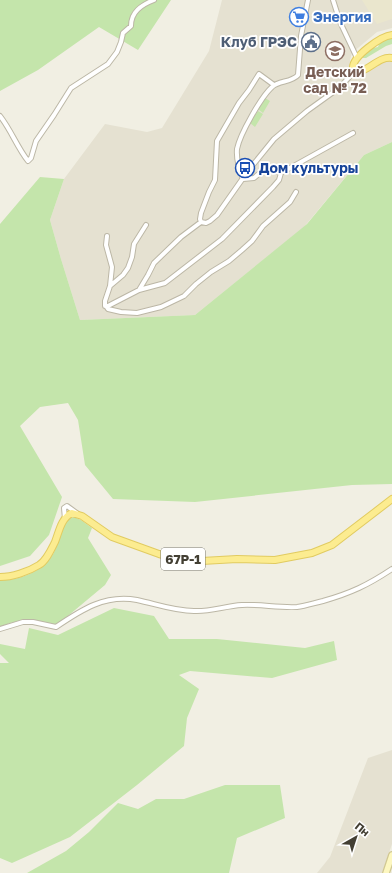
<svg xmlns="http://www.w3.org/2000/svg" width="392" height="873" viewBox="0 0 392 873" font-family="'Golos Text',sans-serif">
<rect width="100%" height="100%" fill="#f1efe3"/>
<path fill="#e5e1d1" d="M 222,0 L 392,0 L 392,28 L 377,32 L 352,53 L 350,60 L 351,67 L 360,70 L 383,60 L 392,60 L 392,142 L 364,155 L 304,227 L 195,315 L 80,320 L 61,259 L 50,220 L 64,179 L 105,124 L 147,132 L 162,128 L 209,51 Z
M 392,750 L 392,844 L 382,873 L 317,873 L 330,857 L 368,758 Z"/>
<path fill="#eae6cd" d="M 362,0 L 392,0 L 392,19 L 377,24 Z"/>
<path fill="#c4e5ab" d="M 0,0 L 171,0 L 138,50 L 99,27 L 38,70 L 0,91 Z
M 392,37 L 392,44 L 386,46 L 366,58 L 363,58 L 362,56 L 369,49 L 378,47 L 381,39 Z
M 265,98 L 270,101 L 263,113 L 258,109 Z
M 258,111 L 263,114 L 255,127 L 250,123 Z
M 392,142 L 392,484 L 352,485 L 195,502 L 113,499 L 85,465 L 78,420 L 68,403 L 40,407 L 20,426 L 62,497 L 49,535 L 30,556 L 0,566 L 0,224 L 40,177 L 64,179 L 50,220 L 61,259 L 80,320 L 195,315 L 307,224 L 364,155 Z
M 74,517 L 81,520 L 92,528 L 88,538 L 111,575 L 105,585 L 57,625 L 44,624 L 29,619 L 10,623 L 0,627 L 0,580 C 20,581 47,570 55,550 C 60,538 59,521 74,517 Z
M 114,608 L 154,616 L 169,639 L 217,639 L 305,648 L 334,641 L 337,660 L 272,678 L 190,671 L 179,675 L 199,689 L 187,718 L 184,746 L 137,785 L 70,837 L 12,863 L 0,858 L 0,663 L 9,663 L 0,654 L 0,644 L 25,649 L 29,628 L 58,635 Z
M 225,785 L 280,785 L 285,818 L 237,838 L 229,873 L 27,873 L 66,851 L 89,832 L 118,803 L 138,809 L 156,799 L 184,799 Z"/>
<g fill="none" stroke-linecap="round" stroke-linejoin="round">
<defs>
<path id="minor" d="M 333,0 L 340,22 L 357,58
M 0,116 C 11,130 17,147 28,161 L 31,158 L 36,141 L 54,115 L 71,88 L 108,64 L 117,52 L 121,42 L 123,33 L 131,26 C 131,12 141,5 154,0
M 243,179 C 239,169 236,160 237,149 C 240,134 261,97 272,87 C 279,80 291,83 298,75 L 301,36 L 308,0
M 243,179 L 254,178 L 261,172 L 272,169 L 281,173
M 201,222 L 200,219 L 201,213 L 209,192 L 215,180 L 217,141 L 239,103 L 249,90 L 259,74 L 274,85
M 146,225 L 134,244 L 132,257 L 128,268 L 123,275 L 110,286 L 105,301 L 105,306 L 108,306 L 139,290 L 165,283 L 222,239 L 273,187 L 279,180 L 281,173 L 353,133
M 107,236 L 106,245 L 112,267 L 110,286
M 139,290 L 148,275 L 154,263 L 181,237 L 201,222 L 206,223 L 210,221 L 217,215 L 248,171 L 274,139 L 307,111 L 339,88 L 355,71
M 106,306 L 108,309 L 121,312 L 137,313 L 161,307 L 184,296 L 196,284 L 211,272 L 229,261 L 242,250 L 252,241 L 263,226 L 290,202 L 296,192
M 65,519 L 64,508 L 67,506 L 78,514
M 0,629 L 23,622 L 33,622 L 56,627 C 81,610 105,594 137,600 C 156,604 174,611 194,611 C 210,612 225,606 242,605 C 260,604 278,608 297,607 C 306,606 314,603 323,601 C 351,593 368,585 392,569"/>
<path id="secondary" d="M 386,873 L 392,855"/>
<path id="primary" d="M 392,35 C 381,36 352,57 353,68 L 358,72 C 370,70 379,56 392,58
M 0,577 C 12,577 28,572 39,565 C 46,561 51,550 55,542 C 59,532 61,518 72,513 L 82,516 L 112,537 L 159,554 L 175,558 L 202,561 L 237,559 L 275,560 L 312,553 L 332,545 L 392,499"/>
</defs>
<use href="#minor" stroke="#bcb7a6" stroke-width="6"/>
<use href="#secondary" stroke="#d1c893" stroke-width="8"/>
<use href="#primary" stroke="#e1cb61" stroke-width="8"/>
<use href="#minor" stroke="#fff" stroke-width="4"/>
<use href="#secondary" stroke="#fdf7c0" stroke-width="5.5"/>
<use href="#primary" stroke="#fcec90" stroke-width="6"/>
</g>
<defs>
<symbol id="supermarket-ring" viewBox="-11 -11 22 22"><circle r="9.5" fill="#fff" stroke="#3f7fe0" stroke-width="1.5"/><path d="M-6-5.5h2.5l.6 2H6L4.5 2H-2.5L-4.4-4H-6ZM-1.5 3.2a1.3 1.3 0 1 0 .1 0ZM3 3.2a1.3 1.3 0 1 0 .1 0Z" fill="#3f7fe0"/></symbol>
<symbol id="civic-ring" viewBox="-11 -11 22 22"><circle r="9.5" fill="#fff" stroke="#5c6f8a" stroke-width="1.5"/><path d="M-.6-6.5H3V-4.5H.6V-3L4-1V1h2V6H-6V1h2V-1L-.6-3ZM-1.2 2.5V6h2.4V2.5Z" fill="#5c6f8a"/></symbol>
<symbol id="school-ring" viewBox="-11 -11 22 22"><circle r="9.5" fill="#fff" stroke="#8d6e63" stroke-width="1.5"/><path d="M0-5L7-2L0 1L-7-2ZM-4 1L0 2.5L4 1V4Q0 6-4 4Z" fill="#8d6e63"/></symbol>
<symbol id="bus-ring" viewBox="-11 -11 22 22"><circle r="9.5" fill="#fff" stroke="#1a4fb4" stroke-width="1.5"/><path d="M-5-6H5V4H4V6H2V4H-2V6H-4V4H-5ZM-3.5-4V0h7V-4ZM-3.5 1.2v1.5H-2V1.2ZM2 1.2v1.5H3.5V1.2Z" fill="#1a4fb4"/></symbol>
</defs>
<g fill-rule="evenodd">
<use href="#supermarket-ring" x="288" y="6" width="22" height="22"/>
<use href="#civic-ring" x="300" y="31" width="22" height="22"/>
<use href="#school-ring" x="324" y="40" width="22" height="22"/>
<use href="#bus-ring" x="234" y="157" width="22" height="22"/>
</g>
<g text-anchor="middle" stroke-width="3.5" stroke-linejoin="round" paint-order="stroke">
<rect fill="#fff" stroke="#7b7970" stroke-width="1" x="161" y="548" width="44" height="22" rx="3"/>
<g font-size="13" font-weight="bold" fill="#433f33">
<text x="183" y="564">67Р-1</text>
</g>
<g font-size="14" font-weight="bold" fill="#366cbe" stroke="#fff" text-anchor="start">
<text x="313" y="22">Энергия</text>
</g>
<g font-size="14" font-weight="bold" fill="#4e5e75" stroke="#fff" text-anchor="end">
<text x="297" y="47">Клуб ГРЭС</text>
</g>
<g font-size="14" font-weight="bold" fill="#785e54" stroke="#fff">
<text x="335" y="77">Детский<tspan x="335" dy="16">сад № 72</tspan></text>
</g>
<g font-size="14" font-weight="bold" fill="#164399" stroke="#fff" text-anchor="start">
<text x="259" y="173">Дом культуры</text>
</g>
</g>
<g transform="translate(356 837) rotate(39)" stroke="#ffffff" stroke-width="3" paint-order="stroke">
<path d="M0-3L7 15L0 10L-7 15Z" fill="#433f33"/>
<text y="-6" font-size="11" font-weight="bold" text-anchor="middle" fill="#433f33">Пн</text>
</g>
</svg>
